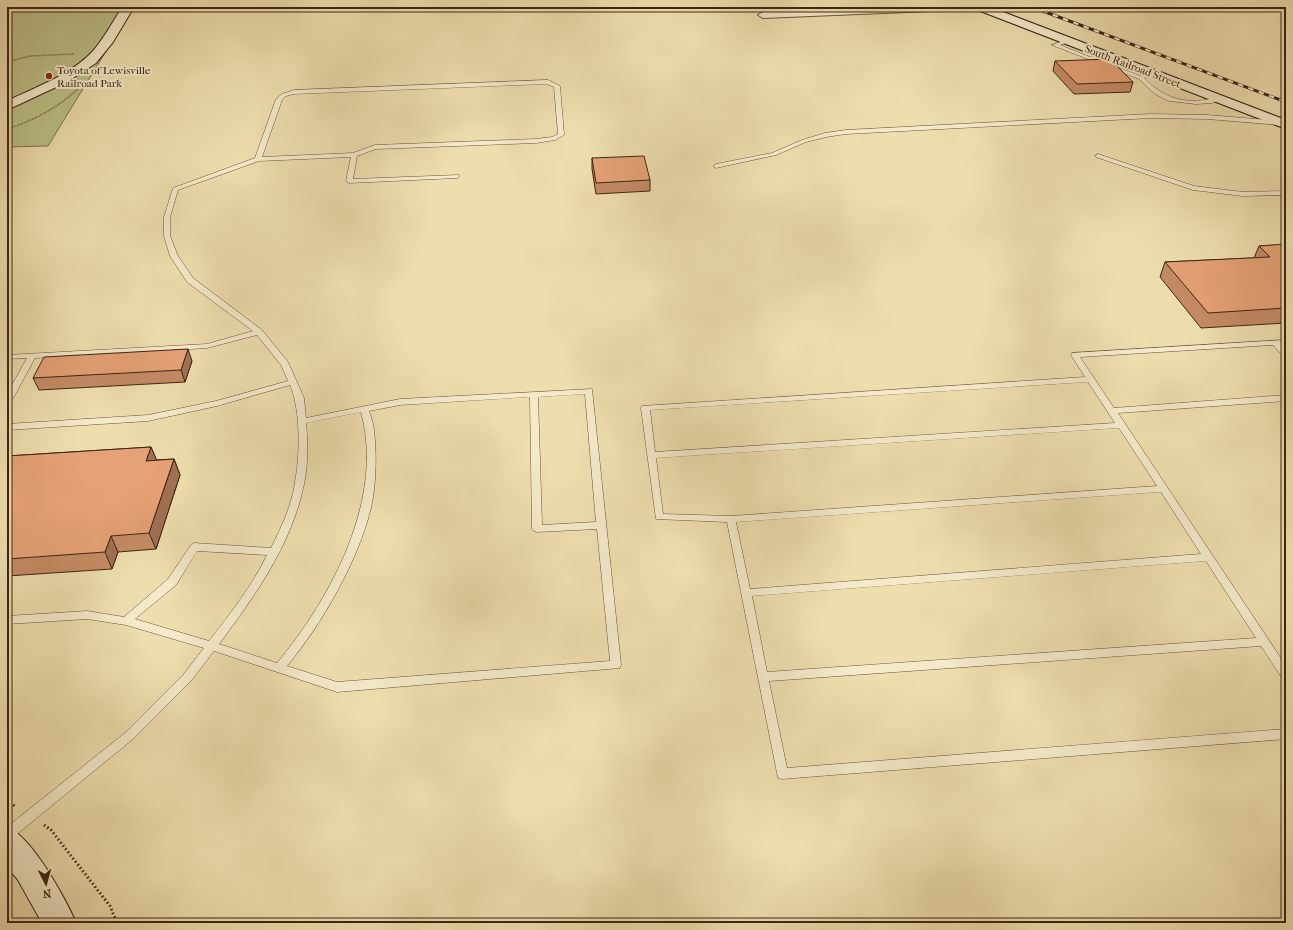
<svg xmlns="http://www.w3.org/2000/svg" width="1293" height="930" viewBox="0 0 1293 930" font-family="'IM FELL French Canon',serif">
<rect width="100%" height="100%" fill="#eedeae"/>
<filter id="stains"><feTurbulence type="fractalNoise" baseFrequency=".005" numOctaves="4"/><feColorMatrix values="0 0 0 0 .2 0 0 0 0 .09 0 0 0 0 .02 0 0 0 .5 -.17"/></filter>
<radialGradient id="worn" r=".72"><stop offset=".6" stop-color="#630" stop-opacity="0"/><stop offset="1" stop-color="#630" stop-opacity=".3"/></radialGradient>
<path fill="#bcc088" stroke="#7c724f" d="M 7,7 L 133,7 L 48,146 L 7,147 Z"/>
<g fill="none" stroke-linecap="round" stroke-linejoin="round">
<defs>
<path id="lane" d="M 1066,40 L 1071,41 L 1060,45 L 1090,57 L 1098,56 L 1098,58 L 1095,59 L 1141,76 L 1147,75 L 1147,77 L 1144,78 C 1166,101 1189,105 1219,97 L 1222,99 L 1212,103 L 1196,104 L 1169,101 L 1155,94 L 1139,79 L 1052,45 Z
M 548,80 L 560,86 L 564,135 L 555,140 L 536,143 L 376,149 L 357,156 L 353,179 L 459,175 L 459,177 L 457,178 L 349,183 L 346,181 L 351,157 L 259,161 L 178,190 L 170,217 L 170,236 L 178,256 L 193,278 L 262,330 L 288,362 L 304,398 L 306,418 L 400,399 L 592,389 L 621,665 L 620,668 L 337,692 L 214,651 L 191,681 L 133,739 L 11,839 L 7,841 L 7,827 L 125,733 L 183,675 L 204,648 L 126,625 L 87,619 L 7,624 L 7,616 L 87,611 L 124,617 L 168,579 L 191,545 L 194,543 L 271,548 C 281,528 292,505 295,482 C 300,455 301,411 290,385 L 217,406 L 148,421 L 7,430 L 7,424 L 148,415 L 216,401 L 288,381 L 281,365 L 257,335 L 207,348 L 35,358 L 11,402 L 7,405 L 7,394 L 27,358 L 7,359 L 7,355 L 207,344 L 253,331 L 187,282 L 170,256 L 164,236 L 164,217 L 173,188 L 255,158 L 276,99 L 282,94 L 294,90 ZM 547,84 L 554,87 L 558,134 L 552,137 L 536,139 L 375,145 L 353,153 L 262,157 L 282,100 L 286,96 L 294,94 ZM 585,394 L 596,522 L 542,525 L 538,397 ZM 530,397 L 532,529 L 534,531 L 537,532 L 597,529 L 610,661 L 337,682 L 287,666 C 322,624 358,561 371,508 C 376,485 377,455 374,431 C 374,425 371,417 369,411 L 400,405 ZM 361,412 C 385,499 331,598 277,663 L 219,644 C 255,596 292,544 304,484 C 308,467 308,440 306,423 ZM 197,551 L 267,555 C 252,586 230,614 209,641 L 135,619 L 176,585 Z
M 1151,114 L 1207,115 L 1280,121 L 1283,123 L 1280,125 L 1207,119 L 1151,118 L 846,134 L 826,137 L 806,142 L 776,155 L 716,168 L 713,166 L 716,164 L 772,153 L 802,140 L 825,133 L 846,130 Z
M 1098,154 L 1194,186 L 1243,192 L 1286,191 L 1286,195 L 1243,196 L 1193,190 L 1096,157 L 1095,156 Z
M 1286,340 L 1286,344 L 1281,345 L 1286,349 L 1286,356 L 1283,356 L 1273,345 L 1080,357 L 1114,408 L 1286,395 L 1286,401 L 1118,413 L 1286,666 L 1286,679 L 1282,678 L 1261,646 L 769,681 L 787,768 L 1286,729 L 1286,739 L 782,779 L 778,778 L 727,522 L 656,519 L 641,408 L 642,406 L 1085,377 L 1071,355 L 1072,353 ZM 1088,382 L 1115,423 L 655,452 L 650,410 ZM 1119,428 L 1157,486 L 731,516 L 663,514 L 656,458 ZM 1161,492 L 1201,554 L 750,589 L 736,522 ZM 1206,561 L 1256,638 L 767,672 L 752,596 Z"/>
<path id="street" d="M 886,7 L 961,7 L 956,10 L 763,18 L 758,15 L 763,12 Z"/>
<path id="secondary" d="M 122,7 L 134,7 L 113,42 L 96,63 L 67,82 L 7,110 L 7,101 C 36,87 71,75 93,51 C 104,38 113,22 122,7 Z
M 973,7 L 990,7 L 1286,120 L 1286,129 L 975,9 Z
M 7,829 C 11,830 16,831 18,834 C 38,850 66,899 76,923 L 42,923 L 18,880 L 7,867 Z"/>
</defs>
<use href="#lane" stroke="#69523c" stroke-width="1"/>
<use href="#street" stroke="#69523c" stroke-width="2"/>
<use href="#secondary" stroke="#3d2416" stroke-width="2"/>
<path stroke="#3d2416" stroke-width="1.5" stroke-dasharray="0.5 1" stroke-linecap="butt" d="M 7,62 L 30,56 L 74,54
M 7,129 C 35,120 59,107 80,87"/>
<path stroke="#3d2416" stroke-width="3" stroke-dasharray="1.5 2.5" stroke-linecap="butt" d="M 7,800 L 16,807
M 44,825 L 51,830 L 110,906 L 117,923"/>
<use href="#lane" fill="#f4eaca" fill-rule="evenodd"/>
<use href="#street" fill="#f4eaca" fill-rule="evenodd"/>
<use href="#secondary" fill="#f4eaca" fill-rule="evenodd"/>
<defs>
<path id="rail" d="M 1032,7 L 1286,102"/>
</defs>
<use href="#rail" stroke="#3d2416" stroke-width="3"/>
<use href="#rail" stroke="#f4eaca" stroke-width="2" stroke-dasharray="5.5" stroke-linecap="butt"/>
</g>
<path fill="#c58b65" stroke="#3d2416" d="M 1055,61 L 1133,82 L 1130,92 L 1074,94 L 1053,71 Z
M 592,158 L 650,180 L 650,191 L 596,194 L 592,169 Z
M 1286,245 L 1286,323 L 1201,328 L 1160,277 L 1165,262 L 1254,258 L 1259,246 Z
M 192,361 L 185,382 L 39,390 L 33,378 Z
M 151,447 L 156,460 L 174,459 L 180,475 L 156,549 L 118,552 L 112,569 L 7,576 L 7,456 Z"/>
<path fill="#a07153" stroke="#3d2416" d="M 188,349 L 192,361 L 185,382 L 181,370 Z
M 151,447 L 158,463 L 146,461 Z
M 174,459 L 180,475 L 156,549 L 149,533 Z
M 111,536 L 118,552 L 112,569 L 105,552 Z"/>
<path fill="#e5a276" stroke="#3d2416" d="M 1110,59 L 1133,82 L 1077,84 L 1055,61 Z
M 644,156 L 650,180 L 596,183 L 592,158 Z
M 1285,244 L 1286,245 L 1286,308 L 1208,313 L 1165,262 L 1270,257 L 1259,246 Z
M 188,349 L 181,370 L 33,378 L 44,357 Z
M 151,447 L 146,461 L 174,459 L 149,533 L 111,536 L 105,552 L 7,559 L 7,456 Z"/>
<circle fill="#8f2418" stroke="#f4eaca" stroke-width="1.5" cx="49" cy="76" r="4"/>
<g text-anchor="middle" stroke-width="4" stroke-linejoin="round" paint-order="stroke">
<g font-size="11" fill="#3d2416" stroke="#f4eaca">
<text transform="translate(1133 66) rotate(21)" y="4">South Railroad Street</text>
</g>
<g font-size="11" fill="#3d2416" stroke="#f4eaca" text-anchor="start">
<text x="57" y="74">Toyota of Lewisville<tspan x="57" dy="13">Railroad Park</tspan></text>
</g>
</g>
<rect width="1293" height="930" fill="none" stroke="#eedeae" stroke-width="24"/>
<rect x="8" y="8" width="1277" height="914" fill="none" stroke="#3d2416" stroke-width="2"/>
<rect x="12" y="12" width="1269" height="906" fill="none" stroke="#3d2416"/>
<g transform="translate(46 884) rotate(174)" stroke="#f4eaca" stroke-width="3" paint-order="stroke">
<path d="M0-3L7 15L0 10L-7 15Z" fill="#3d2416"/>
<text y="-6" font-size="11" font-weight="bold" text-anchor="middle" fill="#3d2416">N</text>
</g>
<rect width="100%" height="100%" filter="url(#stains)"/>
<rect width="100%" height="100%" fill="url(#worn)"/>
</svg>
